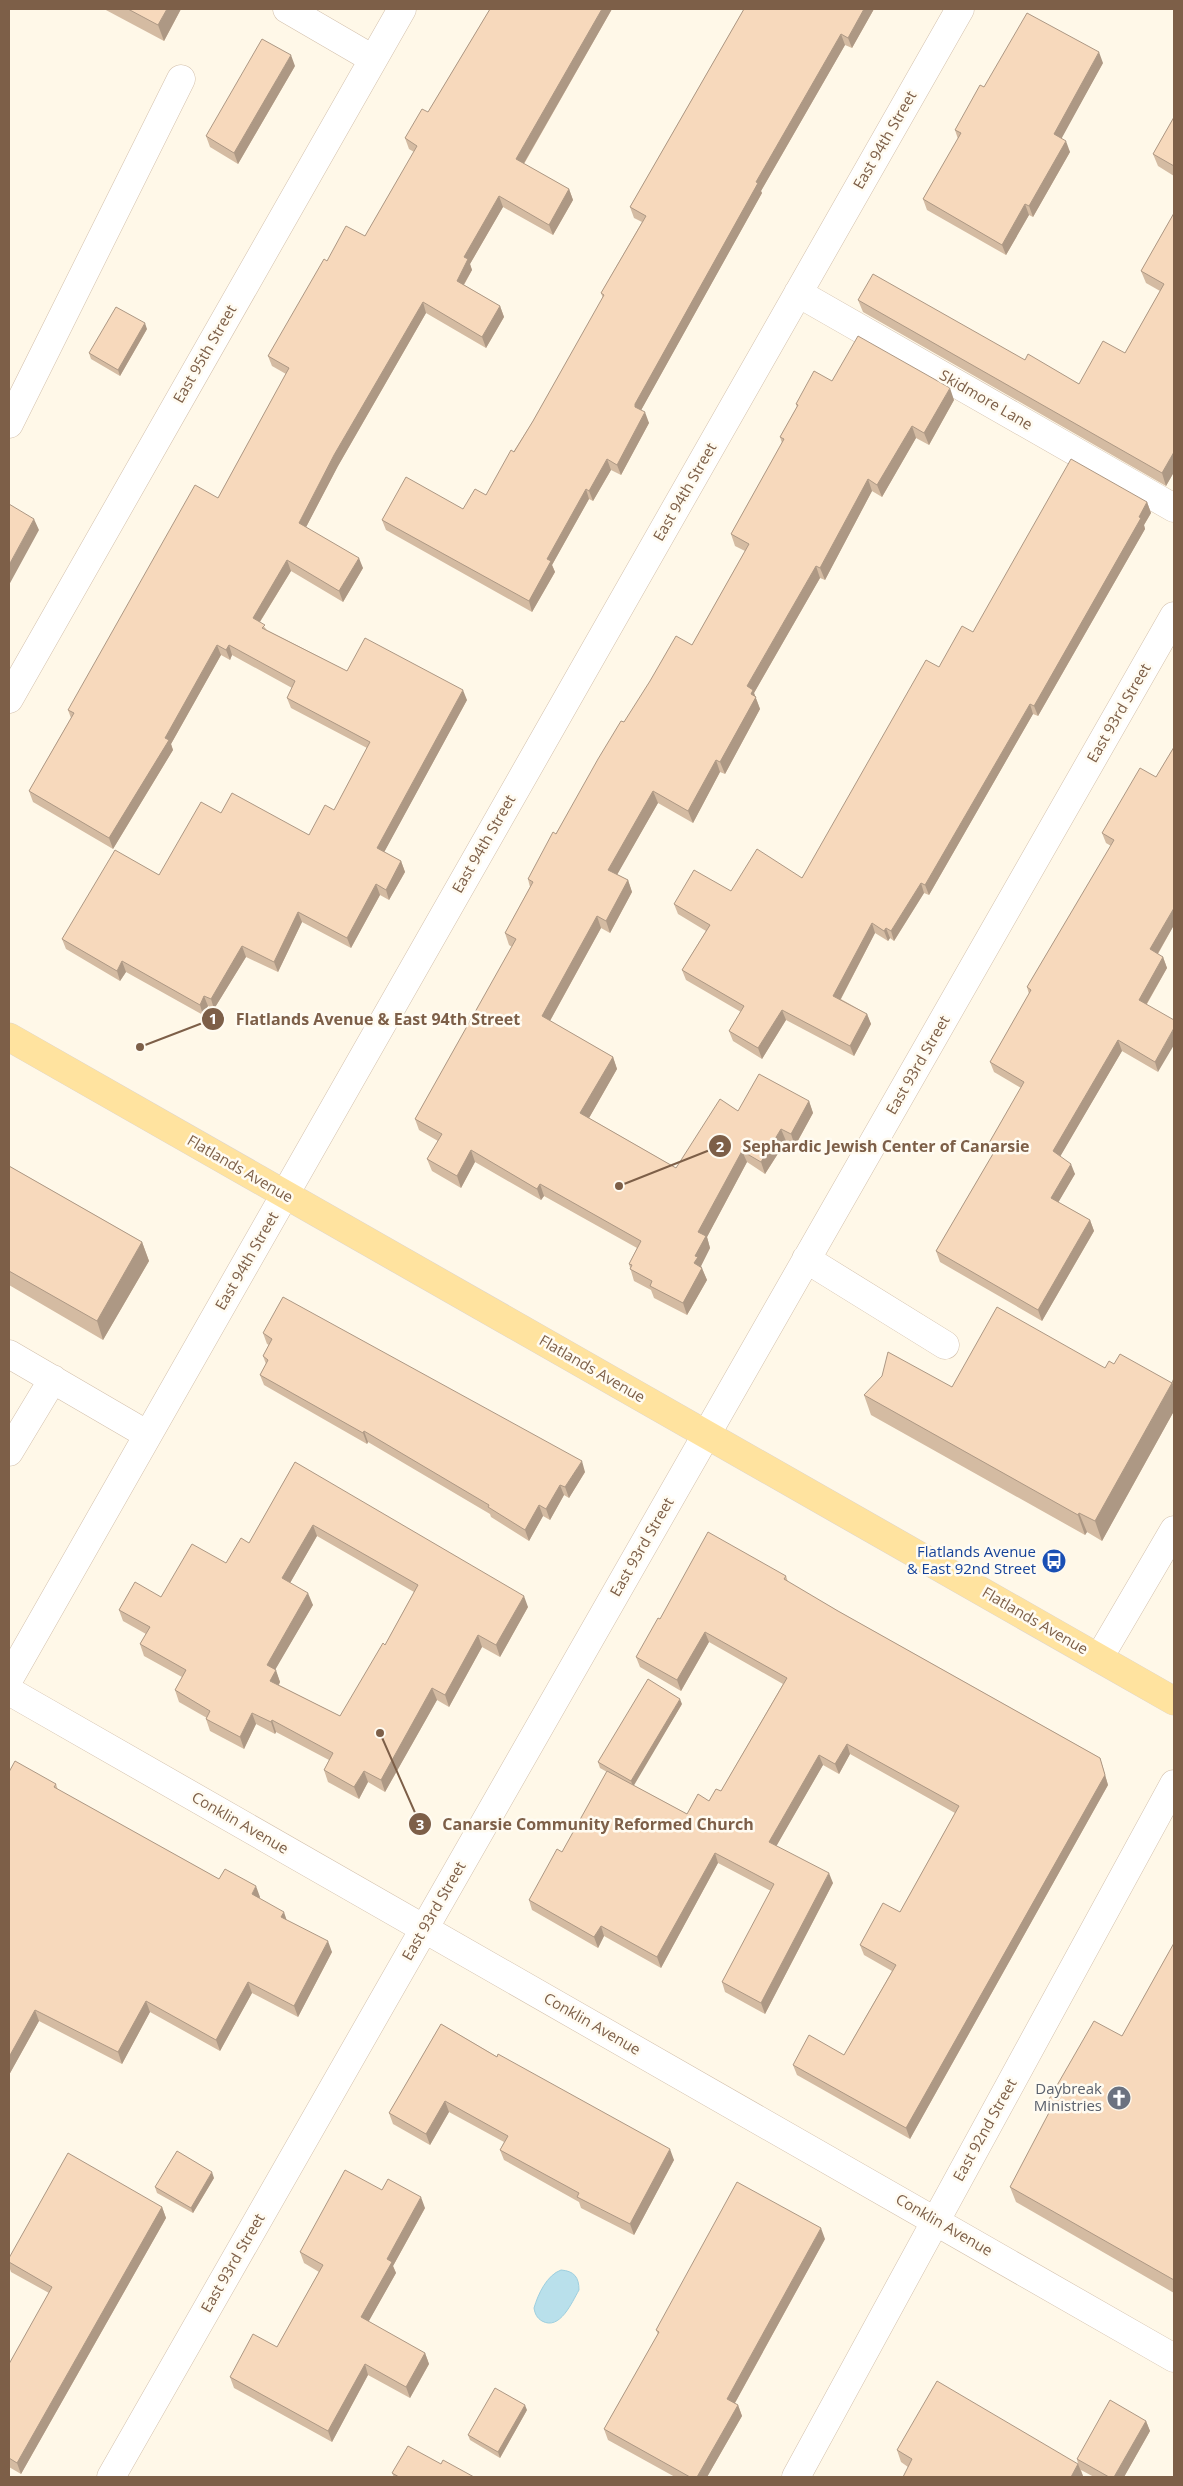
<svg xmlns="http://www.w3.org/2000/svg" width="1183" height="2486" viewBox="0 0 1183 2486" font-family="'Open Sans',sans-serif">
<rect width="100%" height="100%" fill="#fff8e8"/>
<path fill="#b9e0eb" stroke="#9ecfdf" d="M 561,2270 C 574,2271 579,2277 579,2290 C 572,2302 560,2331 542,2321 C 537,2318 535,2314 534,2308 C 538,2294 547,2275 561,2270 Z"/>
<g fill="none" stroke-linecap="round" stroke-linejoin="round">
<defs>
<path id="minor" d="M 287,9 L 373,59
M 798,293 L 1174,508
M 9,424 L 181,79
M 9,699 L 402,9
M 806,1259 L 945,1345
M 9,1354 L 148,1435
M 9,1452 L 53,1379
M 1099,1658 L 1174,1530
M 9,1679 L 960,9
M 9,1691 L 1174,2358
M 111,2477 L 1174,616
M 796,2477 L 1174,1784"/>
<path id="major" d="M 9,1037 L 1174,1701"/>
</defs>
<use href="#minor" stroke="#d3c0ac" stroke-width="29"/>
<use href="#major" stroke="#ddd5cf" stroke-width="29"/>
<use href="#minor" stroke="#fff" stroke-width="28"/>
<use href="#major" stroke="#ffe39f" stroke-width="28"/>
</g>
<path fill="#d4bba2" fill-rule="evenodd" d="M 104,9 L 181,9 L 164,41 Z
M 490,9 L 612,9 L 524,164 L 569,189 L 573,200 L 553,235 L 503,207 L 470,264 L 472,270 L 464,285 L 500,306 L 504,317 L 486,348 L 426,313 L 338,466 L 306,527 L 363,568 L 343,602 L 291,571 L 260,622 L 267,630 L 347,671 L 467,700 L 384,852 L 401,861 L 405,872 L 389,900 L 380,895 L 351,948 L 302,922 L 278,972 L 246,957 L 214,1009 L 208,1006 L 203,1015 L 126,972 L 120,981 L 66,949 L 62,939 L 159,875 L 221,813 L 309,835 L 334,810 L 367,748 L 291,708 L 287,698 L 292,688 L 232,655 L 230,660 L 221,655 L 171,744 L 173,750 L 113,849 L 33,802 L 29,791 L 71,718 L 68,710 L 218,498 L 286,374 L 272,366 L 268,356 L 327,261 L 365,236 L 414,152 L 409,149 L 405,138 L 428,112 Z
M 744,9 L 874,9 L 852,48 L 845,45 L 761,191 L 762,193 L 641,410 L 649,423 L 621,475 L 611,470 L 593,501 L 589,499 L 552,565 L 555,572 L 532,612 L 386,530 L 382,520 L 463,509 L 486,495 L 533,421 L 603,298 L 601,293 L 642,222 L 634,218 L 630,207 Z
M 1103,63 L 1061,138 L 1070,152 L 1033,217 L 1029,215 L 1006,255 L 927,210 L 923,199 L 958,139 L 955,130 L 984,87 Z
M 295,66 L 238,164 L 210,147 L 206,136 Z
M 1174,117 L 1174,176 L 1158,166 L 1153,154 Z
M 1174,213 L 1174,472 L 1166,486 L 863,312 L 858,300 L 1025,360 L 1079,384 L 1125,353 L 1160,291 L 1146,283 L 1141,271 Z
M 147,329 L 120,376 L 91,359 L 89,353 Z
M 832,381 L 954,400 L 929,445 L 916,438 L 882,497 L 872,491 L 825,580 L 820,578 L 754,693 L 760,709 L 725,774 L 720,772 L 693,823 L 658,803 L 617,874 L 628,880 L 632,892 L 610,933 L 601,928 L 550,1021 L 613,1057 L 617,1069 L 589,1118 L 676,1168 L 738,1111 L 809,1101 L 813,1113 L 795,1146 L 786,1141 L 765,1174 L 747,1162 L 707,1237 L 710,1248 L 701,1266 L 707,1280 L 687,1315 L 654,1298 L 651,1290 L 634,1281 L 629,1264 L 637,1248 L 544,1196 L 541,1200 L 475,1162 L 461,1188 L 432,1171 L 427,1159 L 438,1141 L 419,1130 L 415,1119 L 512,947 L 509,945 L 505,933 L 530,887 L 528,879 L 624,722 L 692,645 L 745,551 L 735,546 L 731,534 L 782,443 L 780,437 L 797,407 L 796,404 Z
M 1147,502 L 1151,513 L 1144,525 L 1145,529 L 1038,716 L 1033,714 L 929,895 L 924,893 L 894,941 L 890,938 L 888,941 L 875,933 L 841,999 L 867,1014 L 871,1024 L 854,1056 L 786,1020 L 762,1059 L 733,1041 L 729,1031 L 741,1012 L 686,980 L 682,970 L 706,931 L 678,914 L 674,904 L 731,891 L 802,878 L 939,667 L 973,632 Z
M 1174,747 L 1174,925 L 1158,954 L 1163,957 L 1167,968 L 1147,1004 L 1158,1072 L 1122,1051 L 1060,1156 L 1075,1174 L 1058,1202 L 1090,1220 L 1094,1231 L 1042,1321 L 940,1262 L 936,1251 L 993,1154 L 989,1143 L 1021,1088 L 994,1072 L 990,1062 L 1029,994 L 1027,987 L 1111,846 L 1106,843 L 1102,833 L 1156,777 Z
M 9,1166 L 142,1242 L 149,1261 L 103,1340 L 9,1285 Z
M 263,1333 L 585,1472 L 569,1498 L 564,1495 L 550,1520 L 543,1516 L 529,1541 L 491,1517 L 490,1514 L 368,1442 L 367,1444 L 264,1385 L 260,1375 L 266,1364 L 263,1356 L 269,1345 L 267,1344 Z
M 1114,1364 L 1172,1383 L 1174,1378 L 1174,1411 L 1102,1541 L 1087,1532 L 1085,1535 L 871,1415 L 864,1395 L 952,1387 L 1105,1368 Z
M 295,1462 L 528,1607 L 500,1657 L 482,1647 L 449,1707 L 437,1700 L 385,1792 L 368,1782 L 359,1799 L 328,1782 L 324,1770 L 329,1760 L 276,1732 L 275,1734 L 256,1724 L 244,1749 L 210,1731 L 206,1719 L 207,1718 L 179,1702 L 175,1690 L 182,1677 L 144,1656 L 140,1644 L 146,1634 L 123,1621 L 119,1610 L 161,1597 L 226,1563 L 249,1543 ZM 317,1536 L 414,1592 L 385,1645 L 340,1716 L 279,1685 L 280,1682 L 275,1669 L 313,1605 L 290,1583 Z
M 786,1576 L 788,1582 L 838,1611 L 1100,1758 L 1108,1785 L 910,2139 L 797,2075 L 793,2065 L 844,2055 L 892,1971 L 864,1955 L 860,1945 L 900,1912 L 955,1813 L 850,1754 L 839,1774 L 823,1765 L 776,1846 L 833,1883 L 765,2014 L 725,1992 L 722,1982 L 771,1891 L 718,1863 L 661,1968 L 604,1936 L 598,1948 L 532,1910 L 529,1900 L 562,1852 L 607,1772 L 600,1768 L 598,1762 L 682,1704 L 633,1785 L 687,1814 L 709,1801 L 721,1791 L 783,1684 L 709,1642 L 681,1691 L 640,1667 L 636,1657 L 660,1619 Z
M 9,1772 L 56,1784 L 58,1790 L 219,1879 L 260,1897 L 259,1899 L 286,1920 L 332,1952 L 298,2017 L 252,1993 L 220,2051 L 150,2012 L 122,2064 L 39,2021 L 9,2075 Z
M 1174,1943 L 1174,2293 L 1016,2202 L 1010,2187 L 1051,2110 L 1048,2101 L 1122,2036 Z
M 441,2024 L 674,2160 L 634,2235 L 581,2208 L 579,2202 L 504,2160 L 500,2150 L 504,2142 L 449,2112 L 430,2145 L 393,2124 L 389,2113 Z
M 214,2178 L 193,2213 L 157,2193 L 155,2187 Z
M 382,2190 L 425,2208 L 393,2266 L 396,2273 L 368,2322 L 425,2353 L 429,2364 L 410,2398 L 368,2375 L 332,2442 L 234,2388 L 230,2377 L 277,2347 L 319,2272 L 304,2263 L 300,2252 Z
M 162,2207 L 166,2218 L 21,2474 L 9,2467 L 9,2364 L 49,2293 L 11,2272 L 9,2266 L 9,2258 Z
M 825,2239 L 735,2403 L 738,2405 L 742,2416 L 707,2477 L 675,2477 L 608,2440 L 604,2429 L 658,2334 L 656,2330 Z
M 527,2410 L 500,2458 L 470,2440 L 468,2435 Z
M 1146,2421 L 1150,2431 L 1124,2477 L 1094,2477 L 1081,2470 L 1083,2476 L 908,2467 L 901,2462 L 897,2450 L 1078,2464 L 1077,2459 Z
M 392,2473 L 474,2477 L 394,2477 Z"/>
<path fill="#ad9884" d="M 167,9 L 181,9 L 164,41 L 158,25 Z
M 602,9 L 612,9 L 520,170 L 516,159 Z
M 864,9 L 874,9 L 852,48 L 848,38 Z
M 841,34 L 845,45 L 761,191 L 762,193 L 639,414 L 635,407 L 635,404 L 756,182 Z
M 1099,52 L 1103,63 L 1058,145 L 1054,134 Z
M 291,55 L 295,66 L 238,164 L 234,153 Z
M 1066,141 L 1070,152 L 1033,217 L 1029,206 Z
M 569,189 L 573,200 L 553,235 L 549,225 Z
M 499,196 L 503,207 L 470,264 L 472,270 L 460,291 L 457,281 L 464,257 Z
M 1025,204 L 1029,215 L 1006,255 L 1002,245 Z
M 423,302 L 426,313 L 338,466 L 303,533 L 299,523 L 334,455 Z
M 500,306 L 504,317 L 486,348 L 482,337 Z
M 145,323 L 147,329 L 120,376 L 118,370 Z
M 950,388 L 954,400 L 929,445 L 924,433 Z
M 645,412 L 649,423 L 621,475 L 617,465 Z
M 912,426 L 916,438 L 882,497 L 877,485 Z
M 1174,452 L 1174,472 L 1166,486 L 1162,473 Z
M 607,459 L 611,470 L 593,501 L 589,491 Z
M 868,479 L 872,491 L 825,580 L 820,568 Z
M 586,489 L 589,499 L 552,565 L 555,572 L 532,612 L 529,601 L 547,559 Z
M 1147,502 L 1151,513 L 1144,525 L 1145,529 L 1038,716 L 1034,706 Z
M 34,519 L 39,530 L 9,585 L 9,565 Z
M 359,558 L 363,568 L 343,602 L 339,591 Z
M 287,560 L 291,571 L 256,628 L 253,618 Z
M 816,566 L 820,578 L 754,693 L 760,709 L 725,774 L 720,762 L 747,686 Z
M 217,645 L 221,655 L 171,744 L 173,750 L 113,849 L 109,838 Z
M 229,645 L 232,655 L 230,660 L 226,650 Z
M 463,690 L 467,700 L 381,858 L 377,848 Z
M 1030,704 L 1033,714 L 929,895 L 925,885 Z
M 716,760 L 720,772 L 693,823 L 688,811 Z
M 653,791 L 658,803 L 613,882 L 608,870 Z
M 401,861 L 405,872 L 389,900 L 386,890 Z
M 628,880 L 632,892 L 610,933 L 606,921 Z
M 921,883 L 924,893 L 894,941 L 891,931 Z
M 376,884 L 380,895 L 351,948 L 347,938 Z
M 1174,908 L 1174,925 L 1154,960 L 1150,949 Z
M 298,912 L 302,922 L 278,972 L 274,962 Z
M 597,916 L 601,928 L 546,1028 L 542,1016 Z
M 872,923 L 875,933 L 837,1006 L 833,996 Z
M 886,928 L 890,938 L 888,941 L 884,931 Z
M 242,946 L 246,957 L 214,1009 L 211,999 Z
M 1163,957 L 1167,968 L 1143,1010 L 1139,1000 Z
M 122,961 L 126,972 L 120,981 L 117,971 Z
M 204,996 L 208,1006 L 203,1015 L 200,1005 Z
M 782,1010 L 786,1020 L 762,1059 L 758,1048 Z
M 867,1014 L 871,1024 L 854,1056 L 850,1046 Z
M 1174,1028 L 1174,1045 L 1158,1072 L 1155,1062 Z
M 1118,1040 L 1122,1051 L 1057,1162 L 1053,1151 Z
M 613,1057 L 617,1069 L 585,1125 L 580,1113 Z
M 809,1101 L 813,1113 L 795,1146 L 791,1134 Z
M 781,1129 L 786,1141 L 765,1174 L 761,1162 Z
M 471,1150 L 475,1162 L 461,1188 L 457,1176 Z
M 742,1151 L 747,1162 L 707,1237 L 710,1248 L 701,1266 L 707,1280 L 687,1315 L 683,1303 L 694,1263 L 698,1232 Z
M 1071,1164 L 1075,1174 L 1055,1208 L 1051,1198 Z
M 540,1184 L 544,1196 L 541,1200 L 537,1189 Z
M 1090,1220 L 1094,1231 L 1042,1321 L 1038,1310 Z
M 142,1242 L 149,1261 L 103,1340 L 97,1321 Z
M 1172,1383 L 1174,1390 L 1174,1411 L 1102,1541 L 1095,1521 Z
M 364,1431 L 368,1442 L 367,1444 L 363,1433 Z
M 582,1461 L 585,1472 L 569,1498 L 565,1487 Z
M 560,1485 L 564,1495 L 550,1520 L 546,1509 Z
M 539,1505 L 543,1516 L 529,1541 L 525,1530 Z
M 1079,1513 L 1087,1532 L 1085,1535 L 1078,1515 Z
M 313,1525 L 317,1536 L 286,1590 L 282,1578 Z
M 308,1593 L 313,1605 L 271,1677 L 267,1665 Z
M 524,1596 L 528,1607 L 500,1657 L 496,1645 Z
M 705,1632 L 709,1642 L 681,1691 L 677,1680 Z
M 478,1635 L 482,1647 L 449,1707 L 445,1695 Z
M 276,1670 L 280,1682 L 274,1693 L 270,1681 Z
M 432,1688 L 437,1700 L 385,1792 L 381,1780 Z
M 680,1699 L 682,1704 L 633,1787 L 631,1781 Z
M 252,1713 L 256,1724 L 244,1749 L 240,1737 Z
M 272,1720 L 276,1732 L 275,1734 L 271,1722 Z
M 847,1744 L 850,1754 L 839,1774 L 835,1764 Z
M 819,1755 L 823,1765 L 773,1852 L 769,1842 Z
M 1100,1758 L 1108,1785 L 910,2139 L 906,2128 Z
M 364,1771 L 368,1782 L 359,1799 L 354,1787 Z
M 715,1853 L 718,1863 L 661,1968 L 657,1957 Z
M 829,1873 L 833,1883 L 765,2014 L 761,2003 Z
M 256,1886 L 260,1897 L 256,1905 L 252,1894 Z
M 284,1912 L 288,1924 L 281,1917 Z
M 601,1926 L 604,1936 L 598,1948 L 594,1937 Z
M 328,1941 L 332,1952 L 298,2017 L 294,2006 Z
M 248,1982 L 252,1993 L 220,2051 L 216,2040 Z
M 146,2001 L 150,2012 L 122,2064 L 118,2052 Z
M 35,2010 L 39,2021 L 9,2075 L 9,2057 Z
M 445,2101 L 449,2112 L 430,2145 L 426,2134 Z
M 670,2149 L 674,2160 L 634,2235 L 630,2224 Z
M 212,2172 L 214,2178 L 193,2213 L 191,2208 Z
M 421,2197 L 425,2208 L 393,2266 L 396,2273 L 365,2328 L 361,2317 L 387,2259 Z
M 162,2207 L 166,2218 L 21,2474 L 17,2463 Z
M 821,2228 L 825,2239 L 731,2410 L 727,2399 Z
M 425,2353 L 429,2364 L 410,2398 L 406,2387 Z
M 365,2364 L 368,2375 L 332,2442 L 328,2431 Z
M 525,2405 L 527,2410 L 500,2458 L 498,2452 Z
M 738,2405 L 742,2416 L 707,2477 L 697,2477 Z
M 1146,2421 L 1150,2431 L 1124,2477 L 1114,2477 Z
M 1078,2464 L 1083,2476 L 1082,2477 L 1071,2477 Z"/>
<path fill="#f7d9bc" stroke="#ad9884" fill-rule="evenodd" d="M 128,9 L 167,9 L 158,25 Z
M 490,9 L 602,9 L 516,159 L 569,189 L 549,225 L 499,196 L 464,257 L 468,259 L 457,281 L 500,306 L 482,337 L 423,302 L 334,455 L 299,523 L 359,558 L 339,591 L 287,560 L 253,618 L 265,625 L 262,628 L 347,671 L 365,638 L 463,690 L 377,848 L 401,861 L 386,890 L 376,884 L 347,938 L 298,912 L 274,962 L 242,946 L 211,999 L 204,996 L 200,1005 L 122,961 L 117,971 L 62,939 L 115,850 L 159,875 L 201,802 L 221,813 L 232,793 L 309,835 L 325,805 L 334,810 L 370,742 L 287,698 L 295,681 L 229,645 L 226,650 L 217,645 L 165,738 L 169,740 L 109,838 L 29,791 L 74,713 L 68,710 L 195,485 L 218,498 L 289,368 L 268,356 L 324,259 L 327,261 L 346,226 L 365,236 L 417,146 L 405,138 L 422,109 L 428,112 Z
M 744,9 L 864,9 L 848,38 L 841,34 L 756,182 L 758,183 L 635,404 L 635,407 L 645,412 L 617,465 L 607,459 L 589,491 L 586,489 L 547,559 L 551,561 L 529,601 L 382,520 L 406,477 L 463,509 L 475,489 L 486,495 L 511,450 L 514,452 L 533,421 L 604,295 L 601,293 L 646,216 L 630,207 Z
M 1027,13 L 1099,52 L 1054,134 L 1066,141 L 1029,206 L 1025,204 L 1002,245 L 923,199 L 961,133 L 955,130 L 980,85 L 984,87 Z
M 262,39 L 291,55 L 234,153 L 206,136 Z
M 1174,117 L 1174,166 L 1153,154 Z
M 1174,213 L 1174,452 L 1162,473 L 858,300 L 873,274 L 1025,360 L 1028,354 L 1079,384 L 1103,341 L 1125,353 L 1164,284 L 1141,271 Z
M 116,307 L 145,323 L 118,370 L 89,353 Z
M 858,336 L 950,388 L 924,433 L 912,426 L 877,485 L 868,479 L 820,568 L 816,566 L 747,686 L 753,690 L 751,694 L 756,697 L 720,762 L 716,760 L 688,811 L 653,791 L 608,870 L 628,880 L 606,921 L 597,916 L 542,1016 L 613,1057 L 580,1113 L 676,1168 L 720,1099 L 738,1111 L 759,1074 L 809,1101 L 791,1134 L 781,1129 L 761,1162 L 742,1151 L 698,1232 L 706,1236 L 695,1256 L 698,1257 L 694,1263 L 702,1268 L 683,1303 L 650,1286 L 652,1281 L 630,1269 L 632,1265 L 629,1264 L 641,1241 L 540,1184 L 537,1189 L 471,1150 L 457,1176 L 427,1159 L 442,1134 L 415,1119 L 516,939 L 505,933 L 533,882 L 528,879 L 553,832 L 556,834 L 598,759 L 621,721 L 624,722 L 650,681 L 676,636 L 692,645 L 749,544 L 731,534 L 784,439 L 780,437 L 798,405 L 796,404 L 814,371 L 832,381 Z
M 1071,459 L 1147,502 L 1139,517 L 1141,518 L 1034,706 L 1030,704 L 925,885 L 921,883 L 891,931 L 886,928 L 884,931 L 872,923 L 833,996 L 867,1014 L 850,1046 L 782,1010 L 758,1048 L 729,1031 L 744,1006 L 682,970 L 710,925 L 674,904 L 694,870 L 731,891 L 757,849 L 802,878 L 926,660 L 939,667 L 962,626 L 973,632 Z
M 9,504 L 34,519 L 9,565 Z
M 1174,747 L 1174,908 L 1150,949 L 1163,957 L 1139,1000 L 1174,1020 L 1174,1028 L 1155,1062 L 1118,1040 L 1053,1151 L 1071,1164 L 1051,1198 L 1090,1220 L 1038,1310 L 936,1251 L 997,1147 L 989,1143 L 1024,1082 L 990,1062 L 1031,990 L 1027,987 L 1114,840 L 1102,833 L 1140,768 L 1156,777 Z
M 9,1166 L 142,1242 L 97,1321 L 9,1271 Z
M 283,1297 L 582,1461 L 565,1487 L 560,1485 L 546,1509 L 539,1505 L 525,1530 L 488,1507 L 489,1505 L 364,1431 L 363,1433 L 260,1375 L 268,1360 L 263,1356 L 272,1339 L 263,1333 Z
M 997,1307 L 1105,1368 L 1109,1361 L 1114,1364 L 1120,1354 L 1172,1383 L 1095,1521 L 1079,1513 L 1078,1515 L 864,1395 L 882,1376 L 888,1352 L 952,1387 Z
M 1174,1378 L 1174,1390 L 1172,1383 Z
M 295,1462 L 524,1596 L 496,1645 L 478,1635 L 445,1695 L 432,1688 L 381,1780 L 364,1771 L 354,1787 L 324,1770 L 333,1753 L 272,1720 L 271,1722 L 252,1713 L 240,1737 L 206,1719 L 210,1711 L 175,1690 L 186,1670 L 140,1644 L 150,1627 L 119,1610 L 135,1582 L 161,1597 L 192,1544 L 226,1563 L 241,1538 L 249,1543 ZM 313,1525 L 418,1585 L 385,1645 L 383,1643 L 340,1716 L 270,1681 L 276,1670 L 267,1665 L 308,1593 L 282,1578 Z
M 708,1532 L 786,1576 L 784,1579 L 838,1611 L 1100,1758 L 1105,1775 L 906,2128 L 793,2065 L 809,2035 L 844,2055 L 896,1965 L 860,1945 L 883,1903 L 900,1912 L 959,1806 L 847,1744 L 835,1764 L 819,1755 L 769,1842 L 829,1873 L 761,2003 L 722,1982 L 774,1884 L 715,1853 L 657,1957 L 601,1926 L 594,1937 L 529,1900 L 557,1849 L 562,1852 L 607,1771 L 687,1814 L 698,1794 L 709,1801 L 716,1789 L 721,1791 L 787,1678 L 705,1632 L 677,1680 L 636,1657 L 658,1618 L 660,1619 Z
M 648,1679 L 680,1699 L 631,1781 L 598,1762 Z
M 15,1761 L 56,1784 L 54,1787 L 219,1879 L 225,1869 L 256,1886 L 252,1894 L 284,1912 L 281,1917 L 328,1941 L 294,2006 L 248,1982 L 216,2040 L 146,2001 L 118,2052 L 35,2010 L 9,2057 L 9,1772 Z
M 1174,1943 L 1174,2280 L 1010,2187 L 1053,2105 L 1048,2101 L 1094,2021 L 1122,2036 Z
M 441,2024 L 497,2057 L 498,2054 L 670,2149 L 630,2224 L 577,2197 L 579,2193 L 500,2150 L 508,2136 L 445,2101 L 426,2134 L 389,2113 Z
M 177,2151 L 212,2172 L 191,2208 L 155,2187 Z
M 68,2153 L 162,2207 L 17,2463 L 9,2458 L 9,2364 L 52,2287 L 9,2262 L 9,2258 Z
M 345,2170 L 382,2190 L 388,2179 L 421,2197 L 387,2259 L 392,2262 L 361,2317 L 425,2353 L 406,2387 L 365,2364 L 328,2431 L 230,2377 L 253,2334 L 277,2347 L 323,2265 L 300,2252 Z
M 737,2182 L 821,2228 L 727,2399 L 738,2405 L 697,2477 L 690,2477 L 604,2429 L 659,2332 L 656,2330 Z
M 937,2381 L 1078,2464 L 1071,2477 L 903,2477 L 912,2459 L 897,2450 Z
M 495,2388 L 525,2405 L 498,2452 L 468,2435 Z
M 1110,2400 L 1146,2421 L 1114,2477 L 1109,2477 L 1077,2459 Z
M 408,2446 L 441,2464 L 443,2460 L 474,2477 L 399,2477 L 392,2473 Z"/>
<defs>
<symbol id="bus-disc" viewBox="-11 -11 22 22"><circle r="9.5" fill="#1a4fb4" stroke="#fffbf1"/><path d="M-5-6H5V4H4V6H2V4H-2V6H-4V4H-5ZM-3.5-4V0h7V-4ZM-3.5 1.2v1.5H-2V1.2ZM2 1.2v1.5H3.5V1.2Z" fill="#fff"/></symbol>
<symbol id="church-disc" viewBox="-11 -11 22 22"><circle r="9.5" fill="#6b7280" stroke="#fffbf1"/><path d="M-1.2-6h2.4v3.5h3.3v2.4h-3.3V6h-2.4V-.1h-3.3v-2.4h3.3Z" fill="#fff"/></symbol>
</defs>
<g fill-rule="evenodd">
<use href="#bus-disc" x="1040" y="1547" width="28" height="28"/>
<use href="#church-disc" x="1105" y="2084" width="28" height="28"/>
</g>
<g text-anchor="middle" stroke-width="5" stroke-linejoin="round" paint-order="stroke">
<g font-size="15" fill="#7d5f48" stroke="#fffbf1">
<text transform="translate(885 140) rotate(-60)" y="5">East 94th Street</text>
<text transform="translate(205 354) rotate(-60)" y="5">East 95th Street</text>
<text transform="translate(986 400) rotate(30)" y="5">Skidmore Lane</text>
<text transform="translate(685 492) rotate(-60)" y="5">East 94th Street</text>
<text transform="translate(1119 713) rotate(-60)" y="5">East 93rd Street</text>
<text transform="translate(484 844) rotate(-60)" y="5">East 94th Street</text>
<text transform="translate(918 1065) rotate(-60)" y="5">East 93rd Street</text>
<text transform="translate(240 1169) rotate(30)" y="5">Flatlands Avenue</text>
<text transform="translate(247 1261) rotate(-60)" y="5">East 94th Street</text>
<text transform="translate(592 1369) rotate(30)" y="5">Flatlands Avenue</text>
<text transform="translate(642 1547) rotate(-60)" y="5">East 93rd Street</text>
<text transform="translate(1035 1621) rotate(30)" y="5">Flatlands Avenue</text>
<text transform="translate(240 1823) rotate(30)" y="5">Conklin Avenue</text>
<text transform="translate(434 1911) rotate(-60)" y="5">East 93rd Street</text>
<text transform="translate(592 2024) rotate(30)" y="5">Conklin Avenue</text>
<text transform="translate(985 2130) rotate(-61)" y="5">East 92nd Street</text>
<text transform="translate(944 2225) rotate(30)" y="5">Conklin Avenue</text>
<text transform="translate(233 2263) rotate(-60)" y="5">East 93rd Street</text>
</g>
<g font-size="15" fill="#164399" stroke="#fffbf1" text-anchor="end">
<text x="1036" y="1557">Flatlands Avenue<tspan x="1036" dy="17">&amp; East 92nd Street</tspan></text>
</g>
<g font-size="15" fill="#5b616d" stroke="#fffbf1" text-anchor="end">
<text x="1102" y="2094">Daybreak<tspan x="1102" dy="17">Ministries</tspan></text>
</g>
</g>
<path fill="none" stroke="#7d5f48" stroke-width="2" d="M140 1047L213 1019M619 1186L720 1146M380 1733L420 1824"/>
<g fill="#7d5f48" stroke="#fffbf1" stroke-width="2">
<circle cx="140" cy="1047" r="5"/>
<circle cx="619" cy="1186" r="5"/>
<circle cx="380" cy="1733" r="5"/>
<circle cx="213" cy="1019" r="12"/>
<circle cx="720" cy="1146" r="12"/>
<circle cx="420" cy="1824" r="12"/>
</g>
<g font-size="15" text-anchor="middle" font-weight="bold" fill="#fff">
<text x="213" y="1024">1</text>
<text x="720" y="1152">2</text>
<text x="420" y="1830">3</text>
</g>
<g font-size="16" text-anchor="middle" font-weight="bold" fill="#7d5f48" stroke="#fffbf1" stroke-width="5" stroke-linejoin="round" paint-order="stroke">
<text x="378" y="1025">Flatlands Avenue &amp; East 94th Street</text>
<text x="886" y="1152">Sephardic Jewish Center of Canarsie</text>
<text x="598" y="1830">Canarsie Community Reformed Church</text>
</g>
<rect width="1183" height="2486" fill="none" stroke="#7d5f48" stroke-width="20"/>
</svg>
